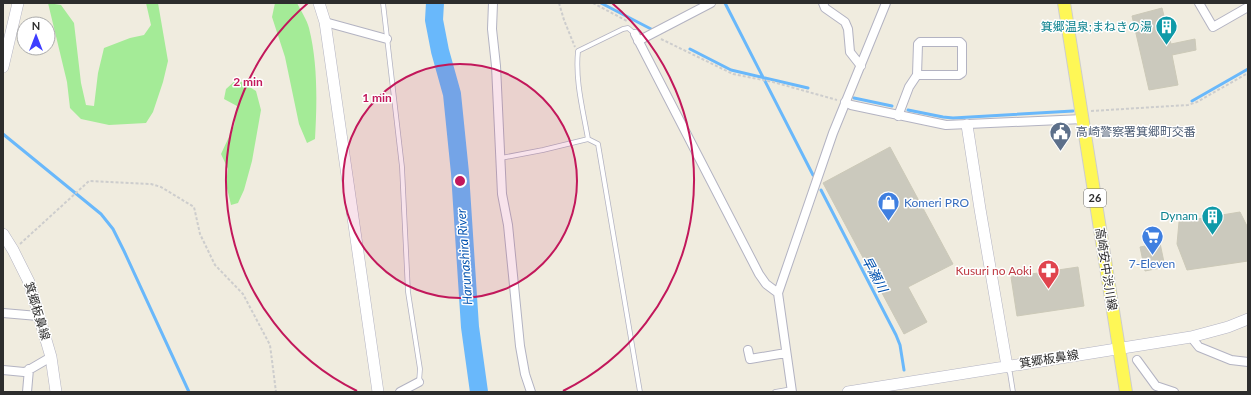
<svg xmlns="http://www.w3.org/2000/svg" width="1251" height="395" viewBox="0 0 1251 395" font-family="Lato,'Noto Sans JP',sans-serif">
<rect width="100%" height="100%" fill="#f0ecdf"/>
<path fill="#a4eb97" d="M 48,3 L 61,5 L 74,23 L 81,83 L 86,105 L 94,106 L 98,73 L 104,48 L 130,38 L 144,35 L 151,25 L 146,3 L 158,3 L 168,61 L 163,82 L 153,112 L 146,123 L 109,125 L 81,119 L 70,108 L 67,82 Z
M 275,3 L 297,3 C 301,11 307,20 309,28 C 318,64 317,103 315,139 L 307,143 L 299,124 L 285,57 L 272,17 Z
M 237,79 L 256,91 L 261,110 L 252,161 L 244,190 L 238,203 L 231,205 L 226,184 L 228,169 L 221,154 L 234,126 L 237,106 L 224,99 L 226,89 Z"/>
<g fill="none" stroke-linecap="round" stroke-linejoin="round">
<path stroke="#69b8fb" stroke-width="3" d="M 601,3 L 651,29
M 725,3 L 813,175
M 690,49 L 731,70 L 808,88
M 854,98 L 892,106
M 1192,101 L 1248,69
M 908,110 L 943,117 L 953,118 L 1073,111
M 3,134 L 101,214 L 113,229 L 124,251 L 189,392
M 821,190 L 896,335 L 900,345 L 904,370"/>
<path stroke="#69b8fb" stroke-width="18" d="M 435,3 L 434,20 L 440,51 L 452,94 L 460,173 L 470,327 L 479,392"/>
</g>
<path fill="#cbc9bd" stroke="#ccc9b8" d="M 1162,8 L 1171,44 L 1195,39 L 1196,50 L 1172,55 L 1178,85 L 1149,90 L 1132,16 Z
M 890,147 L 953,264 L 908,287 L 927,322 L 904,334 L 823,183 Z
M 1240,212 L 1248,228 L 1248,261 L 1187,270 L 1177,244 L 1179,222 Z
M 1160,243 L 1165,267 L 1145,271 L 1140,247 Z
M 1078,267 L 1084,306 L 1017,316 L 1011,277 Z"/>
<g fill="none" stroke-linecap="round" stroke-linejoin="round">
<defs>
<path id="lane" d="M 383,3 L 402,167 L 408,292 L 420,369 L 419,382
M 588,139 C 583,110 575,81 578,51 L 623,29 L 628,28 L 635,34
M 501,158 L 543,150 L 588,139 L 598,144 L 640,392
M 1007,367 L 1010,373 L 1013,392
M 775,392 L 792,389"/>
<path id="street" d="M 493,3 L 492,29 L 496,66 L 502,194 L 508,225 L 520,346 L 525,374 L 531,392
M 823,3 L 825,8 L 845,22 L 848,29 L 850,52 L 861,66
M 1199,3 L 1213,27 L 1248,7
M 325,22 L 387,39
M 635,34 L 759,274 L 766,284 L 778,293
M 638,41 L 711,3
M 845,102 L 851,105 L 946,125 L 1083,119
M 898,116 L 909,87 L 917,75 L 918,44 L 920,42 L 960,42 L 962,44 L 962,73 L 959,75 L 917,75
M 3,313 L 38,316
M 1191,337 L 1199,347 L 1231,360 L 1248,362
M 748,350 L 750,359 L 786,353
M 1137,360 L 1156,386 L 1174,392
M 3,370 L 24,372 L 27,371 L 51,357
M 27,392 L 29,369
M 400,392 L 419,382
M 792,392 L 778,293 L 833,133 L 886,3"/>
<path id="secondary" d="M 319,3 L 325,22 L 378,392
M 3,67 L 18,3
M 967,125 L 980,209 L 1007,366
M 3,234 L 13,250 L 29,282 L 51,357 L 56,392
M 848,392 L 1191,337 L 1228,327 L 1248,319"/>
<path id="primary" d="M 1064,3 L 1126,392"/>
</defs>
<use href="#lane" stroke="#b3b3c2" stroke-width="5.5"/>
<use href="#street" stroke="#b3b3c2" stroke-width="10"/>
<use href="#secondary" stroke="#b3b3c2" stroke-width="12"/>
<use href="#primary" stroke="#cdcdcd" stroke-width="14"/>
<path stroke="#cdcdcd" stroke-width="2" stroke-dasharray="3 2" stroke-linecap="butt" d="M 559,3 L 564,20 L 575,47
M 593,3 L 627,21
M 661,39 L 733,74 L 773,82 L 837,100
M 1091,111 L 1188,105 L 1197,102 L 1248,73
M 20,244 L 89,181 L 151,184 L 161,187 L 194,207 L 200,234 L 215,265 L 243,294 L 270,345 L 276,392"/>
<use href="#lane" stroke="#fff" stroke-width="4"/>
<use href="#street" stroke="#fff" stroke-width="8"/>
<use href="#secondary" stroke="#fff" stroke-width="11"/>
<use href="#primary" stroke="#fef756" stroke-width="12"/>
</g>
<circle cx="460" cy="181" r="117" fill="#c2185b" fill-opacity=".12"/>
<g fill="none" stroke="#c2185b" stroke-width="2">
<circle cx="460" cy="181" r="117"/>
<path d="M357 391A234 234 0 0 1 308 3M612 3A234 234 0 0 1 563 391"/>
</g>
<defs>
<symbol id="building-pin" viewBox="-11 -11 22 30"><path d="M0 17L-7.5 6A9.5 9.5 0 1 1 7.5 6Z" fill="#0f9aa8" stroke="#fff"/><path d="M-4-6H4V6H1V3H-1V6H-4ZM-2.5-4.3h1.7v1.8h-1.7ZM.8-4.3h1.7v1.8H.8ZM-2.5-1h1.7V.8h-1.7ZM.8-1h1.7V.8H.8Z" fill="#fff"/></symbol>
<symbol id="civic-pin" viewBox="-11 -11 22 30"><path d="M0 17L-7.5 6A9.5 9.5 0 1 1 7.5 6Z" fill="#5c6f8a" stroke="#fff"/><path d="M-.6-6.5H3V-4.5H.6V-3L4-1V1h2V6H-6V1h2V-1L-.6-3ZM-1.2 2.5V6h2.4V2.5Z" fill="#fff"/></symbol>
<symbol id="shop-pin" viewBox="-11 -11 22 30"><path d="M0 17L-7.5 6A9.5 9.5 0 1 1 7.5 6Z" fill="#3f7fe0" stroke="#fff"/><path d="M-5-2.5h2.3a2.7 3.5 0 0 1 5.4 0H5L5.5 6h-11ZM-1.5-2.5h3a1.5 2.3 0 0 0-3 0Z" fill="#fff"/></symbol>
<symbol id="supermarket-pin" viewBox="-11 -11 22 30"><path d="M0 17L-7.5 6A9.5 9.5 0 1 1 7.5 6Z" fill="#3f7fe0" stroke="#fff"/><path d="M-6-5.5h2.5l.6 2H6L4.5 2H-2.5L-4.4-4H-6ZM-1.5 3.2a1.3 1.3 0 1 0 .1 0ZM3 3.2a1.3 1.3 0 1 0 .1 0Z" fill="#fff"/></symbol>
<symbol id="pharmacy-pin" viewBox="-11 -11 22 30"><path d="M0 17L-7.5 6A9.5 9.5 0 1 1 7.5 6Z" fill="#e0444e" stroke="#fff"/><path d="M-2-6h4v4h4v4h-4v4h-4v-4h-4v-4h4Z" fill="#fff"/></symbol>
</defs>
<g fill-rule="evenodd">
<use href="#building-pin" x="1154" y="14" width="25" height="34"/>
<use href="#civic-pin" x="1048" y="120" width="25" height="34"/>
<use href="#shop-pin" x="876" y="190" width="25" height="34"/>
<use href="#building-pin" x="1200" y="204" width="25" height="34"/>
<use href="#supermarket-pin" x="1140" y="224" width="25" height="34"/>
<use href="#pharmacy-pin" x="1036" y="258" width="25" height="34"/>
</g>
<g text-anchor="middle" stroke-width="3" stroke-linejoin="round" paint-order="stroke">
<rect fill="#fff" stroke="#6c6c6c" stroke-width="1" x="1084" y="189" width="22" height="18" rx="3"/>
<g font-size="11" font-weight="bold" fill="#2d2d2d">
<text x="1095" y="202">26</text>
</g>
<g font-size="12" fill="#0d838f" stroke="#fff" text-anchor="end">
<text x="1152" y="31">箕郷温泉;まねきの湯</text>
<text x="1198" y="220">Dynam</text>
</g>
<g font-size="12" fill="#4e5e75" stroke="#fff" text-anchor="start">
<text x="1076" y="136">高崎警察署箕郷町交番</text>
</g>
<g font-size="12" fill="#366cbe" stroke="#fff" text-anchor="start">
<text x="904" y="207">Komeri PRO</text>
<text x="1152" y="268" text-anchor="middle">7-Eleven</text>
</g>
<g font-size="12" fill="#2d2d2d" stroke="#fff">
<text transform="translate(1106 269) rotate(81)" y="4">高崎安中渋川線</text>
<text transform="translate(37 311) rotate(73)" y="4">箕郷板鼻線</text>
<text transform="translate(1049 359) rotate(-9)" y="4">箕郷板鼻線</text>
</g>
<g font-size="12" fill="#be3a42" stroke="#fff" text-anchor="end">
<text x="1032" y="275">Kusuri no Aoki</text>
</g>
<g font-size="13" font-style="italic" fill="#0051af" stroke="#fff">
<text transform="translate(464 257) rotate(-94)" y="5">Harunashira River</text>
<text transform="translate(875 274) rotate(62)" y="5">早瀬川</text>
</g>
</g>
<circle cx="460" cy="181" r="6" fill="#c2185b" stroke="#fff" stroke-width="2"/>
<g font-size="12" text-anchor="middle" font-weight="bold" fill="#c2185b" stroke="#fff" stroke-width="3" stroke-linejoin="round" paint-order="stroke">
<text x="248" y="86">2 min</text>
<text x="377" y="102">1 min</text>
</g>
<rect width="1251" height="395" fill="none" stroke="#2d2d2d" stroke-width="8"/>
<g transform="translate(36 36)"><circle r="19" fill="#ffffff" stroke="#ababab"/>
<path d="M0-3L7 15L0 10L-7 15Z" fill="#3e3dff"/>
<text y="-6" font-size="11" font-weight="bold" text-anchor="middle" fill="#2d2d2d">N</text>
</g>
</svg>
